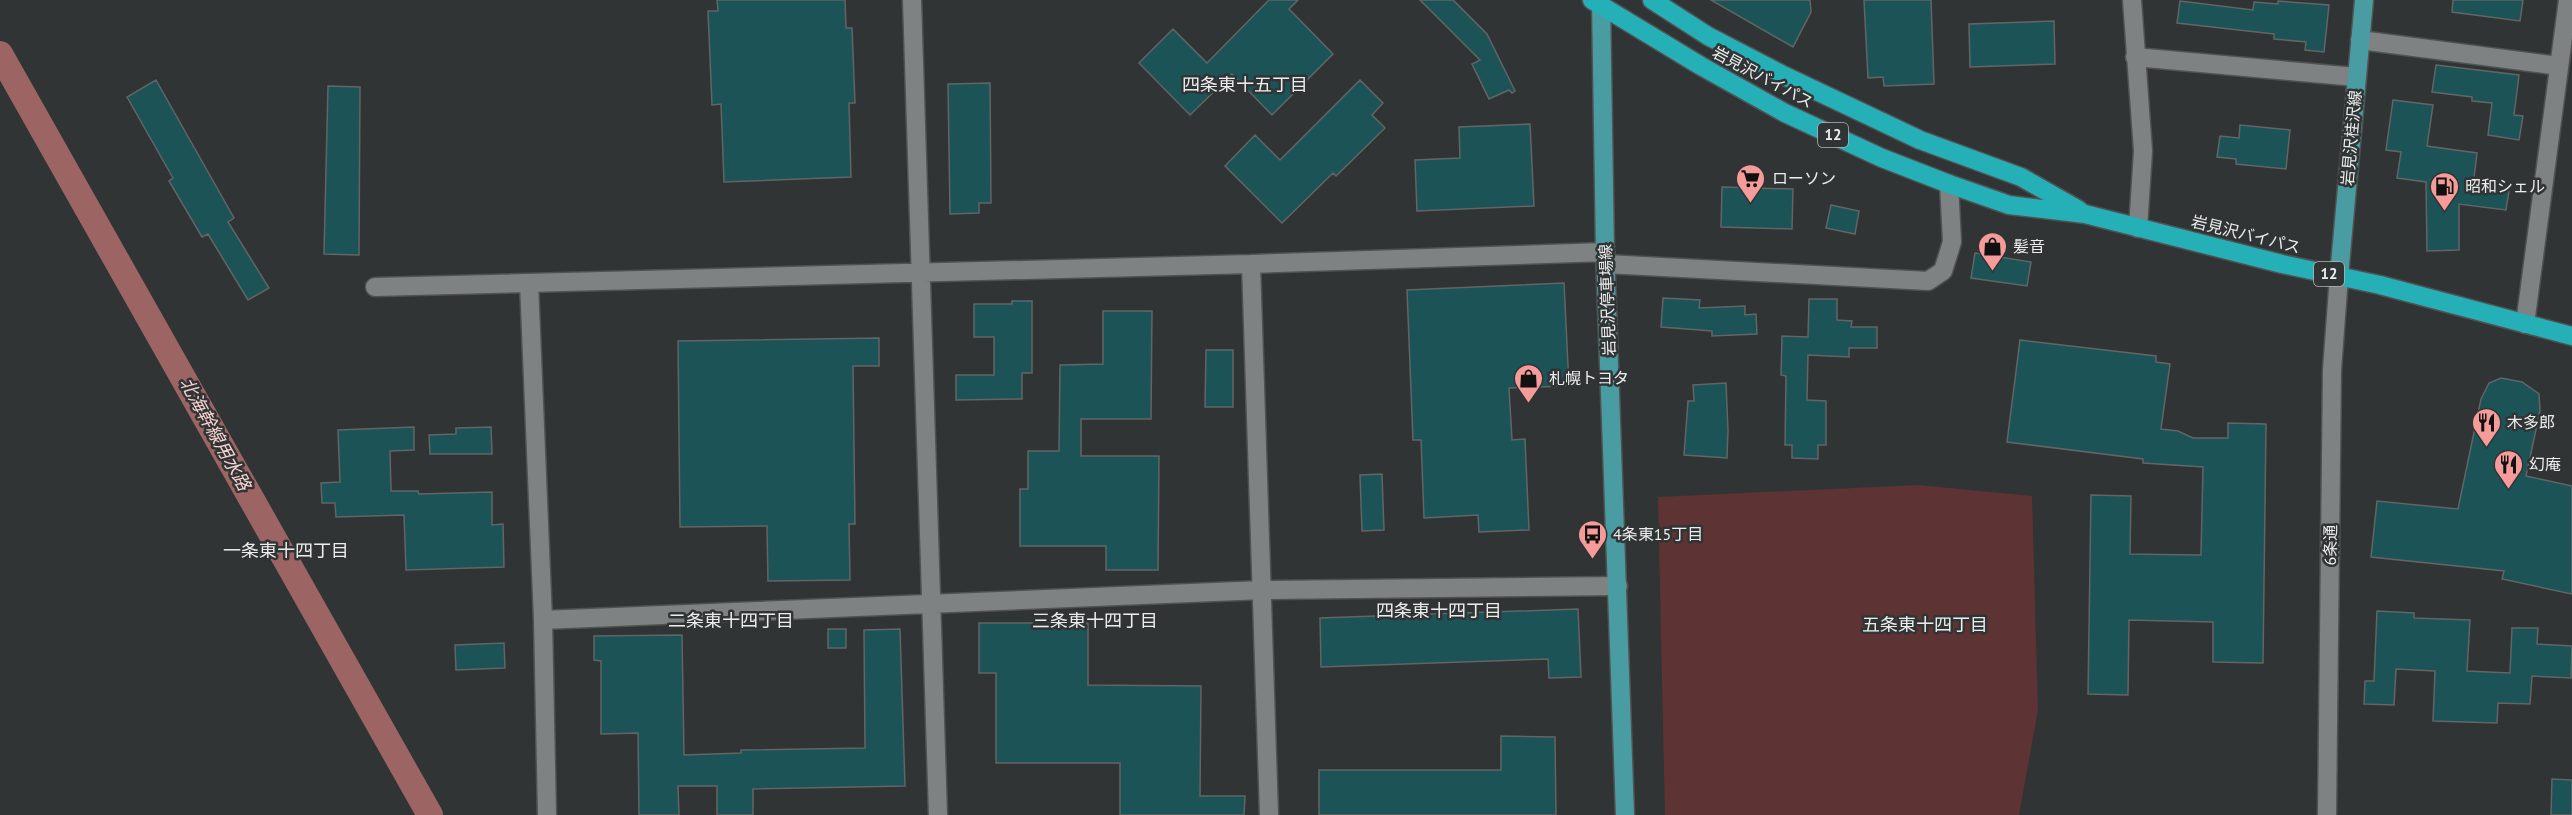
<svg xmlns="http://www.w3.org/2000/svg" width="2572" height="815" viewBox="0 0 2572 815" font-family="'PT Sans','Noto Sans JP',sans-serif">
<rect width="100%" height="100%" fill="#313434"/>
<path fill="#5e3333" d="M 1918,485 L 2032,496 L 2038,710 L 2019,815 L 1665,815 L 1658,497 Z"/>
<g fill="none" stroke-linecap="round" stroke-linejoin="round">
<path stroke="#9c6564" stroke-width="26" d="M 0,54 L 430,815"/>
</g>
<path fill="#1c5356" stroke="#626565" stroke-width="1.5" d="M 717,0 L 845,0 L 846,28 L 852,28 L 855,103 L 849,103 L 851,177 L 724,182 L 721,104 L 712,105 L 708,11 L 718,11 Z
M 1269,0 L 1298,0 L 1289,9 L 1333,54 L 1272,115 L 1232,74 L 1190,115 L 1139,63 L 1173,29 L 1207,63 Z
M 1420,0 L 1453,0 L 1487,34 L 1515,91 L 1512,93 L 1509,90 L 1489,99 L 1472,64 L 1480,60 Z
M 1711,0 L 1810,0 L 1811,12 L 1793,47 Z
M 1864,0 L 1931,0 L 1934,84 L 1884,86 L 1883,77 L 1868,78 Z
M 2453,0 L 2523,0 L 2520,21 L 2452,12 Z
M 2180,1 L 2253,10 L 2254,2 L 2278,4 L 2278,1 L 2329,5 L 2324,52 L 2305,50 L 2306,42 L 2274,39 L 2274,34 L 2177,23 Z
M 2054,21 L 2055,64 L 1970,67 L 1969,24 Z
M 2436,65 L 2519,75 L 2514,115 L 2523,116 L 2519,140 L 2488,135 L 2492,103 L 2472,101 L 2472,97 L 2432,92 Z
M 156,80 L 234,218 L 228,222 L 269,288 L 248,300 L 208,234 L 202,237 L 169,181 L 173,178 L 127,97 Z
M 1360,80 L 1383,103 L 1372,115 L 1385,128 L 1336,176 L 1333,173 L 1282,223 L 1225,166 L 1255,135 L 1280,160 Z
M 990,83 L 991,203 L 979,203 L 979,213 L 950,214 L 948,84 Z
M 328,86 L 360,87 L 359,255 L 324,254 Z
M 2393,100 L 2433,105 L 2427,146 L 2477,153 L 2473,186 L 2509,191 L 2506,210 L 2459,204 L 2459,250 L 2427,251 L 2426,182 L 2397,178 L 2401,152 L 2386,150 Z
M 1530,124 L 1534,206 L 1417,211 L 1415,160 L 1460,158 L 1459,127 Z
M 2240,125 L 2290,130 L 2286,169 L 2236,164 L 2236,159 L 2217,157 L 2220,136 L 2239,138 Z
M 1722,187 L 1793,189 L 1792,229 L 1721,227 Z
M 1831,205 L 1859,211 L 1855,234 L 1826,228 Z
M 1975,253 L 2031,262 L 2027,286 L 1971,278 Z
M 1564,283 L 1569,386 L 1509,388 L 1512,440 L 1525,439 L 1529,530 L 1479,532 L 1478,515 L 1424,518 L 1421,440 L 1413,440 L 1407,290 Z
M 1663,298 L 1700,300 L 1699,308 L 1745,306 L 1745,315 L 1756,314 L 1757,334 L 1712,336 L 1712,331 L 1661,327 Z
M 1809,299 L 1837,299 L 1837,320 L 1852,321 L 1851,327 L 1877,327 L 1877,348 L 1849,348 L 1849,357 L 1808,355 L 1807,400 L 1826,401 L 1826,445 L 1818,445 L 1818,459 L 1792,458 L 1792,445 L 1785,445 L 1786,376 L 1781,375 L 1782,336 L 1808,337 Z
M 1012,301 L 1032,301 L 1032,373 L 1022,373 L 1022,399 L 956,400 L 956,375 L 994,375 L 994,337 L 974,337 L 974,304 L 1012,304 Z
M 1103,311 L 1152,311 L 1151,419 L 1081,419 L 1081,456 L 1159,456 L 1158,570 L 1106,570 L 1106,546 L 1020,546 L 1020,489 L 1028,489 L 1028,451 L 1059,451 L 1060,365 L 1103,364 Z
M 879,338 L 879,366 L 853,366 L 855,524 L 849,524 L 850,580 L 768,581 L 767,526 L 680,527 L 678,341 Z
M 2020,340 L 2156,356 L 2156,362 L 2170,364 L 2161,429 L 2178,431 L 2193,438 L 2228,438 L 2228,423 L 2266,424 L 2263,663 L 2213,662 L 2213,622 L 2129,620 L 2128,695 L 2088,694 L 2091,495 L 2131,496 L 2130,554 L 2201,555 L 2203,467 L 2143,463 L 2143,459 L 2007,442 Z
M 1206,350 L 1233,350 L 1233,407 L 1205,407 Z
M 2501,378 L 2522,382 L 2539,394 L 2540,411 L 2526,476 L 2572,486 L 2572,594 L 2502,579 L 2504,571 L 2371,557 L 2377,501 L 2458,509 L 2481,399 L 2489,383 Z
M 1726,383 L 1728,430 L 1727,458 L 1684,455 L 1688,401 L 1694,401 L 1693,385 Z
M 414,427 L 414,450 L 390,451 L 391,491 L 418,491 L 419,494 L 492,492 L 492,525 L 503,524 L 504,567 L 406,570 L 404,515 L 336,517 L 335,503 L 322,503 L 321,483 L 340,482 L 338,430 Z
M 491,427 L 492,454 L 430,454 L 429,435 L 456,434 L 456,428 Z
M 1382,474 L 1384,530 L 1362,531 L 1360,475 Z
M 1578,609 L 1581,677 L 1549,678 L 1548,659 L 1321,667 L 1320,618 Z
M 2377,611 L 2414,613 L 2414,618 L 2470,620 L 2467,671 L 2510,673 L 2512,628 L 2538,628 L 2537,644 L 2572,646 L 2571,678 L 2532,676 L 2530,704 L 2498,703 L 2497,723 L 2433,721 L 2435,671 L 2396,669 L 2394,705 L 2364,704 L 2365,681 L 2374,681 Z
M 979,623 L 1088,623 L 1088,685 L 1201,686 L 1200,796 L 1245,796 L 1244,815 L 1120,815 L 1120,763 L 996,763 L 996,673 L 979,673 Z
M 828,629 L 846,629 L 846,648 L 828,648 Z
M 900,629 L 905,786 L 753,789 L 753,815 L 717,815 L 717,786 L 678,786 L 679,815 L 639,815 L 638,733 L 601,734 L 601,661 L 594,660 L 594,636 L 682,635 L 684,755 L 741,753 L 741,750 L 865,748 L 864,630 Z
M 504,643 L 505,668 L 456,670 L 455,645 Z
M 1501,736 L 1555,737 L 1556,815 L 1319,815 L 1319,770 L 1501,770 Z
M 2552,779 L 2572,780 L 2572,815 L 2551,815 Z"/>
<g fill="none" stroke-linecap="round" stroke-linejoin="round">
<defs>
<path id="minor" d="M 912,0 L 938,815
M 2132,0 L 2143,151 L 2138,228
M 2360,40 L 2559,66
M 2135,57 L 2356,77
M 1251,264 L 1269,815
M 1606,264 L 1928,281 L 1943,271 L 1952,242 L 1949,184
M 529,283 L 543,620 L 547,815
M 375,287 L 1251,264 L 1605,252
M 2525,324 L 2568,0
M 543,620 L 1263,590 L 1618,586
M 2327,815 L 2332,370 L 2339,276"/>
<path id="major" d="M 1601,0 L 1605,252 L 1625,815
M 2339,276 L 2364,0"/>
<path id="highway" d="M 1592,0 L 1701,66 L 1785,113 L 1882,158 L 1949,184 L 2009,205 L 2085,214 L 2282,264 L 2380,285 L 2572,336
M 1652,0 L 1708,36 L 1785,76 L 1920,140 L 2021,177 L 2079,210"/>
</defs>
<use href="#minor" stroke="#505252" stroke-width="21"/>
<use href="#major" stroke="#505252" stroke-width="21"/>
<use href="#highway" stroke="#505252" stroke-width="21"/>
<use href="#minor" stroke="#7e8282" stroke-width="18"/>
<use href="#major" stroke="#499da2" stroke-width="18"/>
<use href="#highway" stroke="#25afb7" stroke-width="18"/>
</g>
<defs>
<symbol id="supermarket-pin" viewBox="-11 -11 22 30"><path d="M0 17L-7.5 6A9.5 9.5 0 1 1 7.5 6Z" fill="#f59b99" stroke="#313434"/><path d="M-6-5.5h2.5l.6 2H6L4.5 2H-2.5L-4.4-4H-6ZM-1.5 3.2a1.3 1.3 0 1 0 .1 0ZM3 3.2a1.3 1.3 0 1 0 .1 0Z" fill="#111"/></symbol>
<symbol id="fuel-pin" viewBox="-11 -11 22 30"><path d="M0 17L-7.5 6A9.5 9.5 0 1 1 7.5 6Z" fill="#f59b99" stroke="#313434"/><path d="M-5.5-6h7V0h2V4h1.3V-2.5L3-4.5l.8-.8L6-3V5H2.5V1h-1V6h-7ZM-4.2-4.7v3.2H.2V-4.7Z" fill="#111"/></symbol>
<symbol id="shop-pin" viewBox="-11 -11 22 30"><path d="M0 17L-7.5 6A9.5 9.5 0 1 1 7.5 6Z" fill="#f59b99" stroke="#313434"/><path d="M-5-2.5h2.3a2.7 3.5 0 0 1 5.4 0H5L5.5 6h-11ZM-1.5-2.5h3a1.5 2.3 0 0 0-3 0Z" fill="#111"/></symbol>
<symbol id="restaurant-pin" viewBox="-11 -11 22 30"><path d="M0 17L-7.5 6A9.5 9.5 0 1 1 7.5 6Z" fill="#f59b99" stroke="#313434"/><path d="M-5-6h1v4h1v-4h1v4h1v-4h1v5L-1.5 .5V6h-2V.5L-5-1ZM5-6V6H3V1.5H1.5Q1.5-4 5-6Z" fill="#111"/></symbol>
<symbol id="bus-pin" viewBox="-11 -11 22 30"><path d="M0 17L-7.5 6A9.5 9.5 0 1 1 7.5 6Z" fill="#f59b99" stroke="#313434"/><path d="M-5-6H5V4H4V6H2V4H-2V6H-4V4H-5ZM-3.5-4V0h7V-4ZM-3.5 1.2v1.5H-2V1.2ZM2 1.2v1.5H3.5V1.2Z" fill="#111"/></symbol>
</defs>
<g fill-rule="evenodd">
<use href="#supermarket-pin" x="1734" y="162" width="33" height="45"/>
<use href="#fuel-pin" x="2428" y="170" width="33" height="45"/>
<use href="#shop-pin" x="1976" y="230" width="33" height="45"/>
<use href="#shop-pin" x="1512" y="362" width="33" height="45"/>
<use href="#restaurant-pin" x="2470" y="406" width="33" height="45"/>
<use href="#restaurant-pin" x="2492" y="448" width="33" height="45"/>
<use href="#bus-pin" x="1576" y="518" width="33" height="45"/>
</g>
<g text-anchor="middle" stroke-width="5" stroke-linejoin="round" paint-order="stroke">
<g fill="#313434" stroke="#b3b6b6" stroke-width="1.5">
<rect x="1818" y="123" width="30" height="24" rx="4.5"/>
<rect x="2314" y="262" width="30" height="24" rx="4.5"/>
</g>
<g font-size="15" font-weight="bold" fill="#ebeded">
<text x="1833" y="140">12</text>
<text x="2329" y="279">12</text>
</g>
<g font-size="16" fill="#ebeded" stroke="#313434">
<text transform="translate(1763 77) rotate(28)" y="6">岩見沢バイパス</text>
<text transform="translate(2351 138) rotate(-85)" y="6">岩見沢桂沢線</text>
<text transform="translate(2246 234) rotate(14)" y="6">岩見沢バイパス</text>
<text transform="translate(1607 300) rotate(-92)" y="6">岩見沢停車場線</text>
<text transform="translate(2330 545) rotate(-89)" y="6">6条通</text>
</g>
<g font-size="16" fill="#ebeded" stroke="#313434" text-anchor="start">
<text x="1772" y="184">ローソン</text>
<text x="2465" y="192">昭和シェル</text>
<text x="2013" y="252">髪音</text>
<text x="1549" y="384">札幌トヨタ</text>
<text x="2507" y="428">木多郎</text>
<text x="2529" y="470">幻庵</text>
<text x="1613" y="540">4条東15丁目</text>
</g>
<g font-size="18" fill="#ebeded" stroke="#313434">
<text x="1245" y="91">四条東十五丁目</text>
<text x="286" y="557">一条東十四丁目</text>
<text x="1439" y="617">四条東十四丁目</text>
<text x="731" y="627">二条東十四丁目</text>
<text x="1095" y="627">三条東十四丁目</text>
<text x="1925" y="631">五条東十四丁目</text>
</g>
<g font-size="18" font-style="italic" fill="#f7d3d1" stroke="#313434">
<text transform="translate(215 434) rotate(61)" y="6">北海幹線用水路</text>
</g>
</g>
</svg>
